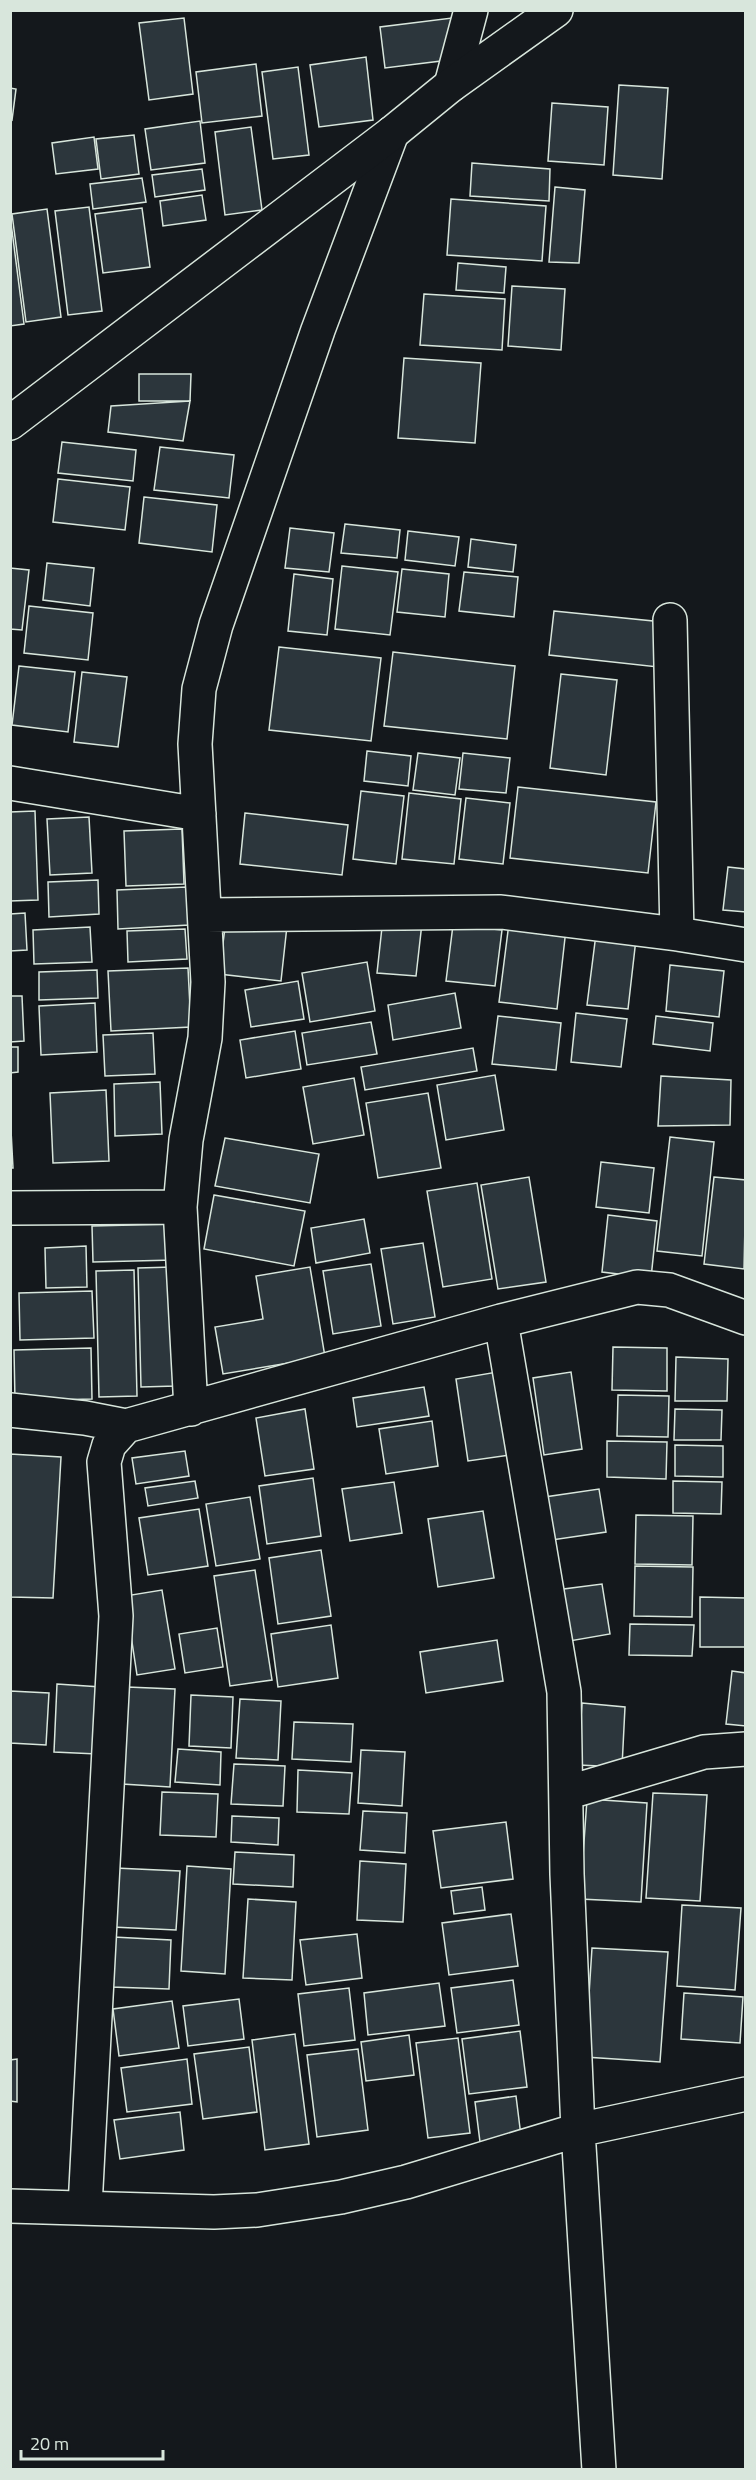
<svg xmlns="http://www.w3.org/2000/svg" width="756" height="2480" viewBox="0 0 756 2480" font-family="'Titillium Web',sans-serif">
<rect width="100%" height="100%" fill="#14181c"/>
<path fill="#2c363c" stroke="#d8e6dc" stroke-width="1.5" d="M 184,18 L 193,94 L 149,100 L 139,23 Z
M 452,18 L 457,59 L 385,68 L 380,27 Z
M 366,57 L 373,120 L 319,127 L 310,65 Z
M 256,64 L 262,116 L 202,123 L 196,72 Z
M 298,67 L 309,155 L 273,159 L 262,72 Z
M 619,85 L 668,88 L 662,179 L 613,175 Z
M 10,88 L 16,89 L 12,120 L 10,119 Z
M 552,103 L 608,107 L 604,165 L 548,161 Z
M 200,121 L 205,163 L 151,170 L 145,129 Z
M 251,127 L 262,210 L 225,215 L 215,132 Z
M 134,135 L 139,174 L 101,179 L 96,139 Z
M 94,137 L 98,169 L 56,174 L 52,143 Z
M 472,163 L 550,169 L 549,201 L 470,196 Z
M 202,169 L 205,190 L 155,197 L 152,175 Z
M 142,178 L 146,202 L 93,209 L 90,184 Z
M 555,187 L 585,190 L 579,263 L 549,262 Z
M 202,195 L 206,220 L 163,226 L 160,201 Z
M 451,199 L 546,206 L 542,261 L 447,255 Z
M 89,207 L 102,311 L 68,315 L 55,211 Z
M 142,208 L 150,267 L 103,273 L 95,214 Z
M 47,209 L 61,317 L 26,322 L 12,214 Z
M 10,215 L 24,324 L 10,326 Z
M 458,263 L 506,267 L 504,293 L 456,290 Z
M 512,286 L 565,289 L 561,350 L 508,346 Z
M 424,294 L 505,299 L 502,350 L 420,345 Z
M 404,358 L 481,363 L 475,443 L 398,438 Z
M 139,374 L 191,374 L 190,401 L 139,401 Z
M 190,401 L 183,441 L 108,432 L 111,406 Z
M 62,442 L 136,450 L 133,481 L 58,473 Z
M 160,447 L 234,455 L 229,498 L 154,490 Z
M 58,479 L 130,487 L 125,530 L 53,522 Z
M 144,497 L 217,505 L 212,552 L 139,543 Z
M 345,524 L 400,530 L 397,558 L 341,553 Z
M 290,528 L 334,533 L 329,572 L 285,568 Z
M 408,531 L 459,537 L 455,566 L 405,560 Z
M 471,539 L 516,545 L 513,572 L 468,567 Z
M 47,563 L 94,568 L 90,606 L 43,600 Z
M 342,566 L 398,572 L 390,635 L 335,629 Z
M 10,568 L 29,570 L 22,630 L 10,629 Z
M 402,569 L 449,574 L 445,617 L 397,612 Z
M 464,572 L 518,577 L 514,617 L 459,611 Z
M 294,574 L 333,579 L 327,635 L 288,631 Z
M 29,606 L 93,613 L 88,660 L 24,653 Z
M 554,611 L 663,622 L 658,667 L 549,655 Z
M 279,647 L 381,658 L 371,741 L 269,730 Z
M 393,652 L 515,666 L 507,739 L 384,726 Z
M 19,666 L 75,672 L 68,732 L 12,725 Z
M 82,672 L 127,677 L 118,747 L 74,742 Z
M 561,674 L 617,680 L 606,775 L 550,768 Z
M 367,751 L 411,756 L 408,786 L 364,781 Z
M 418,753 L 460,758 L 455,795 L 413,790 Z
M 463,753 L 510,758 L 506,793 L 459,789 Z
M 518,787 L 656,802 L 648,873 L 510,858 Z
M 361,791 L 404,796 L 396,864 L 353,859 Z
M 409,793 L 461,799 L 454,864 L 402,859 Z
M 466,798 L 510,803 L 503,864 L 459,859 Z
M 35,811 L 38,900 L 10,901 L 10,812 Z
M 245,813 L 348,825 L 342,875 L 240,864 Z
M 89,817 L 92,873 L 50,875 L 47,819 Z
M 182,829 L 184,884 L 126,886 L 124,831 Z
M 728,867 L 746,869 L 746,912 L 723,910 Z
M 98,880 L 99,914 L 49,917 L 48,882 Z
M 187,887 L 189,925 L 118,929 L 117,890 Z
M 25,913 L 27,950 L 10,951 L 10,914 Z
M 383,918 L 422,923 L 416,976 L 377,973 Z
M 226,920 L 287,926 L 281,981 L 219,974 Z
M 509,923 L 566,929 L 557,1009 L 499,1002 Z
M 453,925 L 502,930 L 495,986 L 446,981 Z
M 90,927 L 92,962 L 34,964 L 33,930 Z
M 185,929 L 187,959 L 128,962 L 127,931 Z
M 596,934 L 636,939 L 628,1009 L 587,1005 Z
M 367,962 L 375,1011 L 310,1022 L 302,973 Z
M 670,965 L 724,971 L 719,1017 L 666,1011 Z
M 188,968 L 191,1027 L 111,1031 L 108,971 Z
M 97,970 L 98,998 L 39,1000 L 39,972 Z
M 298,981 L 304,1019 L 251,1027 L 245,990 Z
M 455,993 L 461,1028 L 393,1040 L 388,1005 Z
M 10,996 L 22,996 L 24,1041 L 10,1042 Z
M 95,1003 L 97,1052 L 41,1055 L 39,1006 Z
M 576,1013 L 627,1019 L 621,1067 L 571,1062 Z
M 498,1016 L 561,1023 L 556,1070 L 492,1064 Z
M 656,1016 L 713,1023 L 710,1051 L 653,1044 Z
M 371,1022 L 377,1054 L 307,1065 L 302,1033 Z
M 295,1031 L 301,1069 L 246,1078 L 240,1040 Z
M 153,1033 L 155,1074 L 105,1076 L 103,1035 Z
M 10,1047 L 18,1047 L 18,1072 L 10,1073 Z
M 473,1048 L 477,1071 L 365,1090 L 361,1067 Z
M 495,1075 L 504,1130 L 446,1140 L 437,1085 Z
M 661,1076 L 731,1080 L 730,1125 L 658,1126 Z
M 354,1078 L 364,1135 L 313,1144 L 303,1087 Z
M 160,1082 L 162,1134 L 115,1136 L 114,1084 Z
M 106,1090 L 109,1161 L 53,1163 L 50,1093 Z
M 428,1093 L 441,1168 L 378,1178 L 366,1103 Z
M 10,1111 L 13,1168 L 10,1168 Z
M 670,1137 L 714,1142 L 702,1256 L 657,1251 Z
M 225,1138 L 319,1154 L 310,1203 L 215,1186 Z
M 601,1162 L 654,1168 L 649,1213 L 596,1207 Z
M 529,1177 L 546,1282 L 498,1289 L 481,1185 Z
M 714,1177 L 746,1180 L 744,1269 L 704,1264 Z
M 477,1183 L 492,1279 L 443,1287 L 427,1191 Z
M 214,1195 L 305,1211 L 294,1266 L 204,1249 Z
M 608,1215 L 657,1221 L 651,1278 L 602,1272 Z
M 364,1219 L 370,1253 L 316,1263 L 311,1228 Z
M 173,1224 L 174,1260 L 93,1262 L 92,1226 Z
M 423,1243 L 435,1317 L 393,1324 L 381,1249 Z
M 86,1246 L 87,1287 L 46,1288 L 45,1248 Z
M 371,1264 L 381,1326 L 333,1334 L 323,1271 Z
M 173,1267 L 176,1386 L 141,1387 L 138,1268 Z
M 310,1267 L 325,1357 L 223,1374 L 215,1327 L 263,1319 L 256,1276 Z
M 134,1270 L 137,1396 L 99,1397 L 96,1271 Z
M 92,1291 L 94,1338 L 20,1340 L 19,1293 Z
M 613,1347 L 667,1348 L 667,1391 L 612,1390 Z
M 91,1348 L 92,1399 L 15,1401 L 14,1350 Z
M 676,1357 L 728,1359 L 727,1401 L 675,1401 Z
M 497,1372 L 510,1455 L 468,1461 L 456,1379 Z
M 571,1372 L 582,1449 L 544,1455 L 533,1378 Z
M 424,1387 L 429,1416 L 357,1427 L 353,1398 Z
M 618,1395 L 669,1396 L 668,1437 L 617,1436 Z
M 305,1409 L 314,1469 L 265,1476 L 256,1418 Z
M 675,1409 L 722,1410 L 721,1440 L 674,1440 Z
M 432,1421 L 438,1466 L 386,1474 L 379,1429 Z
M 607,1441 L 667,1442 L 666,1479 L 607,1477 Z
M 675,1445 L 723,1446 L 723,1477 L 675,1476 Z
M 185,1451 L 189,1476 L 136,1484 L 132,1458 Z
M 10,1454 L 61,1457 L 53,1598 L 10,1597 Z
M 313,1478 L 321,1536 L 267,1544 L 259,1486 Z
M 195,1481 L 198,1498 L 148,1506 L 145,1488 Z
M 673,1481 L 722,1482 L 721,1514 L 673,1513 Z
M 394,1482 L 402,1533 L 350,1541 L 342,1489 Z
M 599,1489 L 606,1532 L 545,1541 L 538,1498 Z
M 250,1497 L 260,1559 L 216,1566 L 206,1504 Z
M 199,1509 L 208,1566 L 148,1575 L 139,1518 Z
M 483,1511 L 494,1578 L 438,1587 L 428,1519 Z
M 636,1515 L 693,1516 L 692,1565 L 635,1564 Z
M 321,1550 L 331,1616 L 278,1624 L 269,1558 Z
M 635,1566 L 693,1567 L 692,1617 L 634,1616 Z
M 255,1570 L 272,1680 L 230,1686 L 214,1576 Z
M 602,1584 L 610,1634 L 564,1642 L 556,1590 Z
M 162,1590 L 175,1669 L 137,1675 L 125,1596 Z
M 700,1597 L 746,1598 L 746,1647 L 700,1647 Z
M 630,1624 L 694,1625 L 692,1656 L 629,1655 Z
M 331,1625 L 338,1678 L 278,1687 L 271,1634 Z
M 217,1628 L 223,1667 L 185,1673 L 179,1634 Z
M 497,1640 L 503,1681 L 426,1693 L 420,1652 Z
M 732,1671 L 746,1673 L 746,1726 L 726,1724 Z
M 57,1684 L 101,1687 L 97,1754 L 54,1752 Z
M 127,1687 L 175,1689 L 170,1787 L 122,1784 Z
M 10,1691 L 49,1693 L 46,1745 L 10,1743 Z
M 191,1695 L 233,1697 L 231,1748 L 189,1746 Z
M 240,1699 L 281,1701 L 278,1760 L 236,1758 Z
M 582,1703 L 625,1707 L 622,1767 L 578,1765 Z
M 294,1722 L 353,1724 L 351,1762 L 292,1759 Z
M 178,1749 L 221,1752 L 220,1785 L 175,1782 Z
M 361,1750 L 405,1752 L 402,1806 L 358,1803 Z
M 234,1764 L 285,1766 L 283,1806 L 231,1804 Z
M 298,1770 L 352,1773 L 349,1814 L 297,1812 Z
M 162,1792 L 218,1794 L 216,1837 L 160,1835 Z
M 653,1793 L 707,1795 L 700,1901 L 646,1898 Z
M 587,1799 L 647,1803 L 641,1902 L 580,1899 Z
M 363,1811 L 407,1813 L 405,1853 L 360,1850 Z
M 232,1816 L 279,1818 L 278,1845 L 231,1842 Z
M 506,1822 L 513,1879 L 441,1888 L 433,1831 Z
M 235,1852 L 294,1855 L 293,1887 L 233,1884 Z
M 360,1861 L 406,1864 L 403,1922 L 357,1920 Z
M 187,1866 L 231,1869 L 225,1974 L 181,1971 Z
M 115,1868 L 180,1871 L 176,1930 L 112,1927 Z
M 482,1887 L 485,1910 L 454,1914 L 451,1891 Z
M 248,1899 L 296,1902 L 292,1980 L 243,1978 Z
M 682,1905 L 741,1908 L 735,1990 L 677,1986 Z
M 511,1914 L 518,1966 L 449,1975 L 442,1923 Z
M 357,1934 L 362,1978 L 306,1985 L 300,1940 Z
M 113,1937 L 171,1940 L 169,1989 L 111,1987 Z
M 592,1948 L 668,1952 L 660,2062 L 585,2057 Z
M 513,1980 L 519,2025 L 457,2033 L 451,1988 Z
M 439,1983 L 445,2026 L 368,2035 L 364,1993 Z
M 349,1988 L 355,2040 L 304,2046 L 298,1994 Z
M 684,1993 L 743,1997 L 740,2043 L 681,2039 Z
M 239,1999 L 244,2039 L 188,2046 L 183,2006 Z
M 172,2001 L 179,2048 L 119,2056 L 113,2009 Z
M 520,2031 L 527,2087 L 469,2094 L 462,2039 Z
M 295,2034 L 309,2144 L 265,2150 L 252,2040 Z
M 409,2035 L 414,2075 L 366,2081 L 361,2042 Z
M 458,2038 L 470,2133 L 428,2138 L 416,2043 Z
M 249,2047 L 257,2112 L 203,2119 L 194,2054 Z
M 358,2049 L 368,2130 L 317,2137 L 307,2055 Z
M 17,2059 L 17,2102 L 10,2101 L 10,2060 Z
M 187,2059 L 192,2104 L 127,2112 L 121,2068 Z
M 516,2096 L 521,2136 L 480,2142 L 475,2102 Z
M 180,2112 L 184,2150 L 120,2159 L 114,2120 Z"/>
<g fill="none" stroke-linecap="round" stroke-linejoin="round">
<defs>
<path id="minor" d="M 451,85 L 471,10
M 670,620 L 677,934
M 10,783 L 199,814
M 206,915 L 501,912 L 677,934 L 746,945
M 10,1208 L 180,1207
M 501,1321 L 564,1692 L 567,1874 L 578,2130 L 599,2470
M 191,1409 L 180,1207 L 186,1140 L 205,1038 L 208,982 L 195,744 L 199,689 L 216,625 L 318,330 L 392,133
M 10,1410 L 85,1418 L 126,1426
M 566,1793 L 704,1752 L 746,1749
M 10,2206 L 214,2212 L 257,2210 L 341,2197 L 406,2182 L 578,2130 L 746,2094
M 85,2207 L 116,1616 L 104,1462 L 109,1445 L 126,1426 L 501,1321 L 637,1287 L 669,1290 L 746,1318"/>
<path id="tertiary" d="M 10,423 L 392,133 L 451,85 L 556,10"/>
</defs>
<use href="#minor" stroke="#d8e6dc" stroke-width="36"/>
<use href="#tertiary" stroke="#d8e6dc" stroke-width="36"/>
<use href="#minor" stroke="#14181c" stroke-width="33"/>
<use href="#tertiary" stroke="#14181c" stroke-width="33"/>
</g>
<rect width="756" height="2480" fill="none" stroke="#d8e6dc" stroke-width="24"/>
<path d="M21 2450v9h142v-9" fill="none" stroke="#d8e6dc" stroke-width="3"/>
<text x="30" y="2450" font-size="18" fill="#d8e6dc" stroke="#14181c" stroke-width="4.5" paint-order="stroke">20 m</text>
</svg>
